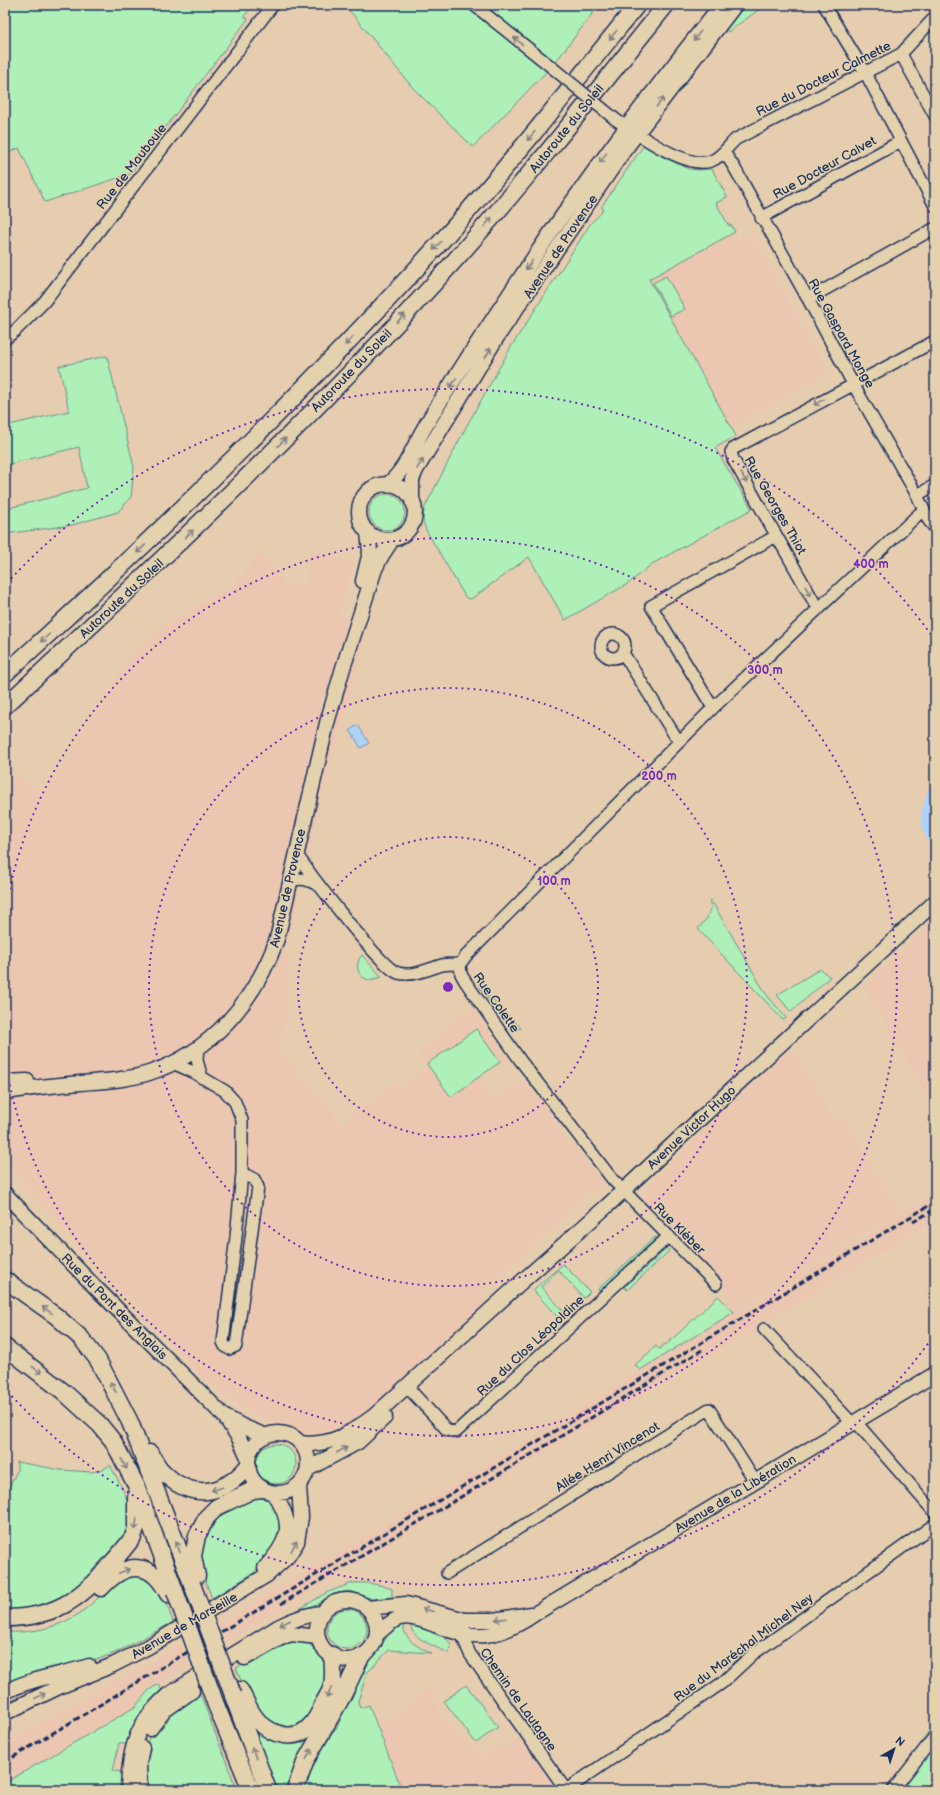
<svg xmlns="http://www.w3.org/2000/svg" width="940" height="1795" viewBox="0 0 940 1795" font-family="'Balsamiq Sans',sans-serif">
<rect width="100%" height="100%" fill="#e7cdb0"/>
<filter id="ink" filterUnits="userSpaceOnUse"><feTurbulence type="fractalNoise" baseFrequency=".025" numOctaves="2"/><feDisplacementMap in="SourceGraphic" scale="8" xChannelSelector="R" yChannelSelector="G"/><feConvolveMatrix kernelMatrix="1 2 1 2 8 2 1 2 1" color-interpolation-filters="sRGB"/></filter>
<g filter="url(#ink)">
<path fill="#ebc7b1" d="M 735,232 L 739,239 L 751,232 L 828,372 L 731,427 L 649,279 Z
M 311,552 L 348,560 L 353,565 L 339,617 L 368,630 L 323,796 L 286,953 L 289,984 L 281,1051 L 342,1123 L 396,1081 L 401,1086 L 427,1067 L 416,1053 L 472,1007 L 508,1057 L 481,1078 L 496,1099 L 525,1079 L 560,1126 L 558,1128 L 603,1182 L 492,1283 L 488,1278 L 480,1284 L 483,1287 L 479,1290 L 470,1281 L 488,1303 L 353,1423 L 335,1433 L 305,1435 L 254,1415 L 204,1379 L 5,1165 L 5,770 L 45,793 L 131,655 L 163,626 L 233,584 L 260,553 L 275,564 L 285,583 L 303,586 Z
M 935,920 L 935,1112 L 864,986 Z
M 791,1046 L 837,1122 L 845,1118 L 900,1212 L 737,1309 L 718,1278 L 645,1201 L 645,1188 Z
M 935,1192 L 935,1220 L 763,1324 L 388,1545 L 226,1643 L 219,1623 L 492,1460 L 734,1312 L 788,1282 Z
M 182,1645 L 189,1666 L 149,1690 L 135,1707 L 5,1783 L 5,1748 L 25,1731 Z
M 431,1688 L 439,1699 L 435,1702 L 468,1748 L 472,1745 L 481,1757 L 497,1744 L 502,1750 L 520,1738 L 552,1783 L 550,1790 L 402,1790 L 377,1727 Z"/>
<path fill="#afefb8" stroke="#658f8b" d="M 5,5 L 263,5 L 258,10 L 253,6 L 244,16 L 248,19 L 130,174 L 45,202 L 19,148 L 5,154 Z
M 345,5 L 599,5 L 554,64 L 473,147 L 413,88 Z
M 741,5 L 765,5 L 728,32 L 723,28 Z
M 644,145 L 689,169 L 697,170 L 712,169 L 727,197 L 716,203 L 729,226 L 731,225 L 735,232 L 649,279 L 736,436 L 715,448 L 752,509 L 652,564 L 629,583 L 565,620 L 529,557 L 471,599 L 466,598 L 426,530 L 423,521 L 424,509 L 466,427 L 511,347 L 589,226 C 593,219 599,217 603,210 L 602,206 Z
M 666,276 L 685,309 L 671,316 L 653,283 Z
M 107,356 L 134,467 L 131,497 L 118,512 L 72,525 L 5,534 L 5,509 L 87,488 L 79,447 L 5,465 L 5,426 L 69,411 L 59,366 Z
M369 512a18 18 0 1 1 36 0a18 18 0 1 1-36 0Z
M 711,900 L 766,994 L 786,1018 L 783,1020 L 698,929 L 707,918 L 710,909 L 712,908 L 709,901 Z
M 362,955 L 382,977 L 369,980 C 357,977 354,964 362,955 Z
M 820,969 L 830,977 L 791,1012 L 777,995 Z
M 480,987 L 521,1028 L 512,1031 Z
M 476,1029 L 500,1062 L 451,1097 L 427,1064 Z
M 655,1237 L 657,1239 L 653,1247 L 650,1244 L 607,1285 L 608,1287 L 600,1292 L 598,1289 Z
M 666,1248 L 669,1251 L 627,1290 L 624,1286 L 624,1283 L 627,1285 L 660,1255 L 658,1252 Z
M 563,1264 L 590,1292 L 584,1298 L 558,1270 L 541,1287 L 566,1314 L 560,1320 L 533,1290 Z
M 718,1296 L 734,1312 L 640,1370 L 635,1365 L 656,1346 L 659,1349 L 665,1344 L 666,1345 Z
M256 1464a20 20 0 1 1 40 0a20 20 0 1 1-40 0Z
M 17,1462 L 61,1470 L 92,1472 L 104,1469 L 110,1465 C 118,1481 129,1498 131,1515 C 134,1538 79,1594 59,1603 C 48,1608 19,1611 5,1614 L 5,1496 L 17,1471 Z
M 259,1496 C 279,1504 278,1510 282,1530 L 264,1564 L 252,1574 L 212,1598 L 199,1565 L 201,1540 L 216,1516 Z
M 125,1575 L 143,1575 L 164,1596 L 173,1622 L 117,1652 L 91,1662 L 5,1686 L 5,1632 C 30,1633 55,1629 77,1615 C 94,1604 108,1587 125,1575 Z
M 353,1583 C 367,1582 378,1584 392,1589 L 392,1597 L 372,1599 L 351,1591 L 343,1592 L 333,1594 L 314,1607 L 302,1611 L 301,1608 L 328,1592 Z
M327 1629a20 20 0 1 1 40 0a20 20 0 1 1-40 0Z
M 403,1625 C 405,1641 418,1647 431,1653 L 389,1650 L 367,1673 L 358,1701 L 360,1708 L 369,1705 L 402,1790 L 305,1790 L 312,1768 L 319,1754 L 338,1725 L 361,1669 L 376,1654 L 390,1632 Z
M 411,1625 C 424,1626 446,1633 451,1646 L 449,1653 C 438,1648 410,1638 411,1625 Z
M 290,1640 L 307,1642 C 315,1650 324,1658 327,1669 C 330,1678 323,1689 320,1698 C 318,1703 316,1710 312,1715 C 300,1730 279,1734 265,1718 C 252,1705 243,1686 236,1668 Z
M 159,1684 L 163,1694 L 129,1745 L 119,1743 L 113,1771 L 125,1772 L 125,1790 L 5,1790 L 5,1783 L 135,1707 L 149,1690 Z
M 466,1685 L 498,1727 L 476,1743 L 444,1701 Z
M 199,1691 L 237,1790 L 143,1790 C 144,1778 143,1754 147,1743 C 155,1720 180,1706 199,1691 Z
M 935,1723 L 935,1790 L 899,1790 L 922,1749 L 923,1739 Z
M 259,1732 C 276,1743 288,1748 307,1737 L 311,1741 L 290,1790 L 275,1790 L 255,1734 Z"/>
<path fill="#afd3f8" stroke="#7491ba" d="M 358,725 L 369,743 L 361,748 L 350,730 Z"/>
<g fill="none" stroke-linecap="round" stroke-linejoin="round">
<path stroke="#afd3f8" stroke-width="10" d="M 935,786 C 926,809 921,822 935,844"/>
<defs>
<path id="minor" d="M 474,5 L 549,65
M 824,5 L 865,72 L 935,206
M 901,54 L 935,116
M 615,119 C 636,133 687,170 711,161 C 722,157 728,146 736,139 L 901,54 L 935,17
M 724,152 L 734,167 L 808,299 L 853,384 L 917,495 L 929,521 L 935,528
M 761,218 L 901,141
M 808,299 L 935,228
M 5,339 L 15,331 L 44,302 L 273,5
M 917,495 L 935,485
M 820,608 L 814,602 L 733,459 L 731,452 L 733,449 L 935,341
M601 646a12 12 0 1 1 24 0a12 12 0 1 1-24 0Z
M 623,653 L 679,742
M 713,708 L 651,606 L 776,536
M 296,853 C 309,873 381,968 398,973 C 412,977 429,969 442,965 C 448,964 454,964 460,964
M 290,882 C 300,876 310,880 319,886
M 460,964 L 466,956 L 713,708 L 923,510
M 460,964 L 461,974 L 465,981 L 520,1060 L 613,1180 L 716,1284
M 198,1047 L 197,1060 L 202,1078
M 173,1063 L 193,1072 L 225,1091 L 235,1102 L 242,1120 L 242,1173 L 236,1237 L 223,1342 L 225,1346 L 229,1349 L 236,1346 L 258,1187 L 254,1179 L 242,1173
M 764,1329 L 852,1423
M 411,1391 L 447,1430 L 456,1432 L 669,1236
M 855,1421 L 935,1513
M 447,1573 L 709,1409 L 755,1481
M 464,1626 L 463,1638 L 470,1654 L 566,1790
M 566,1790 L 722,1683 L 753,1654 L 935,1524
M 893,1790 L 935,1736"/>
<path id="major" d="M359 512a28 28 0 1 1 56 0a28 28 0 1 1-56 0Z
M 387,485 C 407,469 413,446 426,425 C 455,376 487,328 519,280 C 581,185 650,94 721,5
M 412,501 L 412,480 L 416,470 L 497,337 L 625,149 L 735,5
M 363,581 L 370,552 L 368,532
M 5,1082 L 27,1081
M 5,1092 C 30,1088 55,1085 80,1083 C 103,1081 127,1080 149,1073 C 211,1053 256,999 277,939 L 327,723 L 343,668 L 375,569 L 382,555 L 392,540
M 5,1194 L 96,1288 L 225,1417 L 239,1438 L 248,1457
M 227,1418 L 244,1427 L 266,1436
M248 1463a30 30 0 1 1 60 0a30 30 0 1 1-60 0Z
M 300,1443 C 330,1447 351,1433 374,1416 L 518,1285 L 607,1206 L 733,1088 L 935,902
M 308,1469 L 358,1442 L 385,1417
M 265,1568 C 289,1541 296,1524 273,1493
M317 1630a30 30 0 1 1 60 0a30 30 0 1 1-60 0Z
M 368,1608 L 406,1604 L 465,1620 L 493,1620 L 531,1614
M 377,1634 C 384,1629 391,1620 400,1618 C 411,1615 425,1621 435,1625 C 476,1642 500,1638 536,1613 L 935,1374
M 245,1658 L 281,1638 L 291,1634 L 318,1637
M 5,1692 C 31,1678 61,1675 89,1666
M 5,1713 L 61,1686 L 113,1665 L 148,1647 L 267,1575 L 288,1556 L 297,1542 L 301,1517 L 299,1486
M 150,1729 L 165,1710 L 192,1691
M 128,1790 C 129,1749 136,1723 168,1695 L 278,1627 C 292,1620 306,1614 322,1613
M 140,1790 L 139,1763 L 142,1748"/>
<path id="highway" d="M 5,674 C 156,537 302,395 439,244 C 508,167 572,86 637,5
M 5,706 C 160,562 315,417 456,259 C 529,177 597,91 666,5
M 5,1280 L 56,1316 L 81,1338 L 98,1360 L 130,1422 L 192,1584
M 5,1347 L 64,1392 L 100,1425 L 113,1441 L 136,1485 L 175,1591
M 150,1453 C 154,1459 157,1466 162,1471 C 191,1501 223,1496 248,1466
M 197,1576 L 193,1556 L 197,1536 L 207,1517 L 217,1507 L 253,1490 L 262,1489
M 101,1588 C 126,1561 151,1560 168,1594
M 5,1618 C 53,1618 79,1601 110,1565 C 118,1556 126,1547 133,1537 L 136,1528 L 136,1497
M 240,1690 C 246,1701 250,1713 259,1722 C 271,1734 293,1742 308,1728 C 316,1721 320,1712 324,1702 C 327,1697 330,1692 332,1686 C 334,1675 333,1666 332,1655
M 233,1696 L 268,1790
M 216,1705 L 251,1790
M 295,1790 L 306,1760 L 342,1697 L 361,1657"/>
</defs>
<use href="#minor" stroke="#1b2f5e" stroke-width="14"/>
<use href="#major" stroke="#1b2f5e" stroke-width="17"/>
<use href="#highway" stroke="#1b2f5e" stroke-width="19"/>
<use href="#minor" stroke="#e4d2af" stroke-width="11"/>
<use href="#major" stroke="#e4d2af" stroke-width="14"/>
<use href="#highway" stroke="#e4d2af" stroke-width="16"/>
<path stroke="#1b2f5e" stroke-width="3" stroke-dasharray="6 3" stroke-linecap="butt" d="M 913,1222 L 935,1209
M 281,1604 L 496,1476 L 702,1350
M 5,1762 L 935,1202"/>
<defs>
<path id="minor-bridge" d="M 549,65 L 615,119"/>
<path id="highway-bridge" d="M 192,1584 L 233,1695
M 175,1591 L 216,1705"/>
</defs>
<use href="#minor-bridge" stroke="#1b2f5e" stroke-width="14" stroke-linecap="butt"/>
<use href="#highway-bridge" stroke="#1b2f5e" stroke-width="19" stroke-linecap="butt"/>
<use href="#minor-bridge" stroke="#e4d2af" stroke-width="11"/>
<use href="#highway-bridge" stroke="#e4d2af" stroke-width="16"/>
</g>
<defs><path id="oneway-shaft" d="M-6 0H5M1.5-3L5.5 0L1.5 3" fill="none" stroke-width="1.6" stroke-linecap="round" stroke-linejoin="round"/></defs>
<g stroke="#808086">
<use href="#oneway-shaft" transform="translate(613 35) rotate(129)"/>
<use href="#oneway-shaft" transform="translate(697 36) rotate(128)"/>
<use href="#oneway-shaft" transform="translate(518 41) rotate(-141)"/>
<use href="#oneway-shaft" transform="translate(660 102) rotate(-53)"/>
<use href="#oneway-shaft" transform="translate(531 136) rotate(130)"/>
<use href="#oneway-shaft" transform="translate(603 158) rotate(125)"/>
<use href="#oneway-shaft" transform="translate(488 222) rotate(-49)"/>
<use href="#oneway-shaft" transform="translate(437 246) rotate(132)"/>
<use href="#oneway-shaft" transform="translate(529 265) rotate(125)"/>
<use href="#oneway-shaft" transform="translate(401 318) rotate(-47)"/>
<use href="#oneway-shaft" transform="translate(349 341) rotate(133)"/>
<use href="#oneway-shaft" transform="translate(488 353) rotate(-59)"/>
<use href="#oneway-shaft" transform="translate(453 383) rotate(123)"/>
<use href="#oneway-shaft" transform="translate(819 402) rotate(151)"/>
<use href="#oneway-shaft" transform="translate(282 442) rotate(-46)"/>
<use href="#oneway-shaft" transform="translate(420 464) rotate(-58)"/>
<use href="#oneway-shaft" transform="translate(744 478) rotate(61)"/>
<use href="#oneway-shaft" transform="translate(189 534) rotate(-44)"/>
<use href="#oneway-shaft" transform="translate(141 549) rotate(137)"/>
<use href="#oneway-shaft" transform="translate(808 591) rotate(61)"/>
<use href="#oneway-shaft" transform="translate(45 638) rotate(138)"/>
<use href="#oneway-shaft" transform="translate(47 1310) rotate(-145)"/>
<use href="#oneway-shaft" transform="translate(37 1370) rotate(36)"/>
<use href="#oneway-shaft" transform="translate(113 1387) rotate(-119)"/>
<use href="#oneway-shaft" transform="translate(342 1450) rotate(-28)"/>
<use href="#oneway-shaft" transform="translate(124 1464) rotate(62)"/>
<use href="#oneway-shaft" transform="translate(217 1489) rotate(163)"/>
<use href="#oneway-shaft" transform="translate(136 1524) rotate(98)"/>
<use href="#oneway-shaft" transform="translate(294 1546) rotate(-62)"/>
<use href="#oneway-shaft" transform="translate(178 1547) rotate(-110)"/>
<use href="#oneway-shaft" transform="translate(124 1571) rotate(-21)"/>
<use href="#oneway-shaft" transform="translate(428 1610) rotate(-162)"/>
<use href="#oneway-shaft" transform="translate(501 1619) rotate(173)"/>
<use href="#oneway-shaft" transform="translate(285 1623) rotate(153)"/>
<use href="#oneway-shaft" transform="translate(329 1693) rotate(114)"/>
<use href="#oneway-shaft" transform="translate(40 1696) rotate(-25)"/>
<use href="#oneway-shaft" transform="translate(254 1753) rotate(-110)"/>
<use href="#oneway-shaft" transform="translate(309 1754) rotate(-62)"/>
</g>
</g>
<g fill="none" stroke="#7b2cbf" stroke-width="2" stroke-dasharray="2 4">
<circle cx="448" cy="987" r="150"/>
<circle cx="448" cy="987" r="299"/>
<path d="M5 913A449 449 0 1 1 5 1061"/>
<path d="M935 1334A598 598 0 0 1 7 1391M7 583A598 598 0 0 1 935 640"/>
</g>
<g text-anchor="middle" stroke-width="3" stroke-linejoin="round" paint-order="stroke">
<g font-size="13" fill="#1b2f5e" stroke="#e4d2af">
<text transform="translate(823 78) rotate(-27)" y="5">Rue du Docteur Calmette</text>
<text transform="translate(566 128) rotate(-51)" y="5">Autoroute du Soleil</text>
<text transform="translate(131 166) rotate(-52)" y="5">Rue de Mauboule</text>
<text transform="translate(824 167) rotate(-29)" y="5">Rue Docteur Calvet</text>
<text transform="translate(560 246) rotate(-56)" y="5">Avenue de Provence</text>
<text transform="translate(842 333) rotate(61)" y="5">Rue Gaspard Monge</text>
<text transform="translate(351 370) rotate(-46)" y="5">Autoroute du Soleil</text>
<text transform="translate(776 505) rotate(60)" y="5">Rue Georges Thiot</text>
<text transform="translate(121 598) rotate(-43)" y="5">Autoroute du Soleil</text>
<text transform="translate(287 888) rotate(-77)" y="5">Avenue de Provence</text>
<text transform="translate(497 1002) rotate(55)" y="5">Rue Colette</text>
<text transform="translate(691 1127) rotate(-43)" y="5">Avenue Victor Hugo</text>
<text transform="translate(680 1228) rotate(45)" y="5">Rue Kléber</text>
<text transform="translate(115 1306) rotate(45)" y="5">Rue du Pont des Anglais</text>
<text transform="translate(530 1345) rotate(-43)" y="5">Rue du Clos Léopoldine</text>
<text transform="translate(607 1456) rotate(-32)" y="5">Allée Henri Vincenot</text>
<text transform="translate(735 1493) rotate(-31)" y="5">Avenue de la Libération</text>
<text transform="translate(184 1625) rotate(-30)" y="5">Avenue de Marseille</text>
<text transform="translate(743 1647) rotate(-37)" y="5">Rue du Maréchal Michel Ney</text>
<text transform="translate(519 1699) rotate(55)" y="5">Chemin de Lautagne</text>
</g>
</g>
<circle cx="448" cy="987" r="6" fill="#7b2cbf" stroke="#e4d2af" stroke-width="2"/>
<g font-size="12" text-anchor="middle" font-weight="bold" fill="#7b2cbf" stroke="#e4d2af" stroke-width="3" stroke-linejoin="round" paint-order="stroke">
<text x="871" y="568">400 m</text>
<text x="765" y="674">300 m</text>
<text x="659" y="780">200 m</text>
<text x="554" y="885">100 m</text>
</g>
<rect width="940" height="1795" fill="none" stroke="#e4d2af" stroke-width="20"/>
<rect x="10" y="10" width="920" height="1775" fill="none" stroke="#1b2f5e" stroke-width="1.5" filter="url(#ink)"/>
<g transform="translate(894 1749) rotate(39)" stroke="#e4d2af" stroke-width="3" paint-order="stroke">
<path d="M0-3L7 15L0 10L-7 15Z" fill="#1b2f5e"/>
<text y="-6" font-size="11" font-weight="bold" text-anchor="middle" fill="#1b2f5e">N</text>
</g>
</svg>
